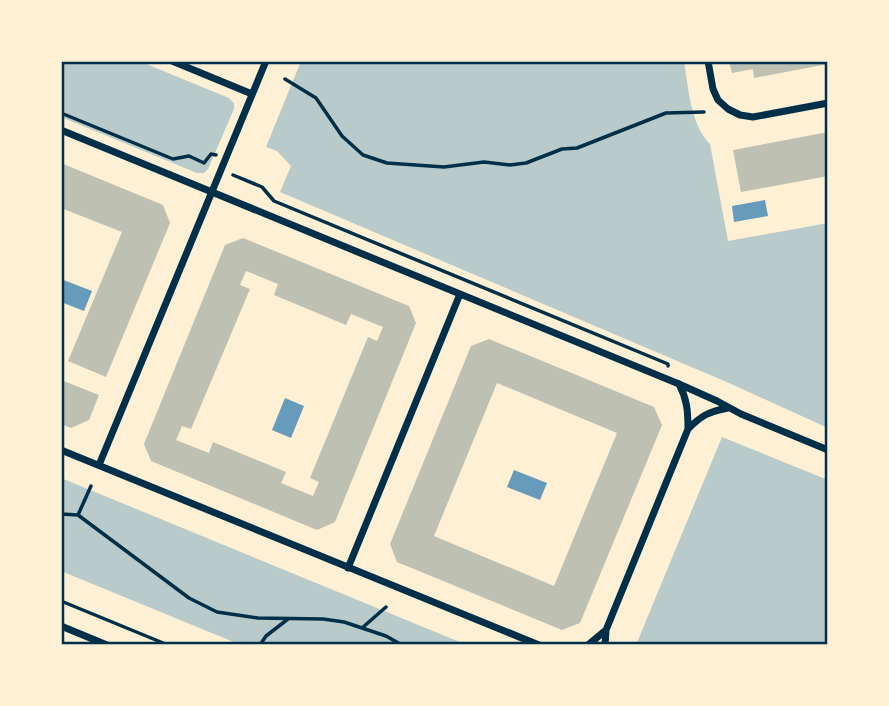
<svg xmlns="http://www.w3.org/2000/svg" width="889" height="706" viewBox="0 0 889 706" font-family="Karla,sans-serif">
<rect width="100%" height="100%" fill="#fdf0d5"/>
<path fill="#b9caca" d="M 61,61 L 139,61 L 229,98 L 234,103 L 234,109 L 208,169 L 204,173 L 197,173 L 61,117 Z
M 301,61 L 684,61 C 688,86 691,126 710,144 L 728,241 L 828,223 L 828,428 L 729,383 L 280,192 L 291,166 L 277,151 L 266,147 Z
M 722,437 L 828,480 L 828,645 L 636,645 Z
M 61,478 L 467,645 L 241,645 L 61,571 Z"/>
<path fill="#669bbc" d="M 765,200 L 768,216 L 734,222 L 732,206 Z
M 61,279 L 92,291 L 84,311 L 61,302 Z
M 285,398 L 304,406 L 291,438 L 272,430 Z
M 514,470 L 547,483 L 540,500 L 507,487 Z"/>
<path fill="#bec0b2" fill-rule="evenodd" d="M 729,61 L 828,61 L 828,64 L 754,78 L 753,69 L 732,73 Z
M 828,132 L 828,176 L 741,192 L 733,150 Z
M 61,163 L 163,205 L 170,223 L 106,377 L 68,361 L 122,232 L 61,208 Z
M 243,238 L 409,306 L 416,323 L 335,522 L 317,530 L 151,461 L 144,444 L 225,245 ZM 246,271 L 278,284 L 274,295 L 346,325 L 351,314 L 383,327 L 377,341 L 368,337 L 310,478 L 319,482 L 313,496 L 281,483 L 286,472 L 213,442 L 209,453 L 176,440 L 182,426 L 191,429 L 250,289 L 240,285 Z
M 489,339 L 654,407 L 662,425 L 580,623 L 562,630 L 397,562 L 390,544 L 471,346 ZM 497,383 L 617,433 L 554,586 L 434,536 Z
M 61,380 L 99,395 L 89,420 L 71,428 L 61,424 Z"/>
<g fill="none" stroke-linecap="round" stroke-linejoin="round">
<path stroke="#003049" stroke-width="3.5" d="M 285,79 L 316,98 L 342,136 L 363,155 L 387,163 L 444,167 L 484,162 L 510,165 L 526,163 L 562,149 L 577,148 L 666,113 L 704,112
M 61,113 L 173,159 L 189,156 L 204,163 L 211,154 L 216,155
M 233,175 L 262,187 L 274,201 L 668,364 L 668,366
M 61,514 L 78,515 L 189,598 L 217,612 L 258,618 L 323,619 L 344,622 L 386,636 L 402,645
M 78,515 L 91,486
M 61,601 L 168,645
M 362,628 L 386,607
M 260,645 L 266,636 L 288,619"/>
<path stroke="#003049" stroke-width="7" d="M 172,61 L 252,94
M 708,61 L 713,89 L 718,100 L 728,109 L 740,115 L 753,117 L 828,103
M 61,130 L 679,384 L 717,401 L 741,414 L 828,450
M 679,384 C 687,399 688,411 688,429
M 61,450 L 539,645
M 99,465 L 266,61
M 348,568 L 460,294
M 61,626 L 107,645
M 588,645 L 606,630
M 605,645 L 606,630 L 688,429 C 702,415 708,412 728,408"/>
</g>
<rect width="889" height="706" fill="none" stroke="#fdf0d5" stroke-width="126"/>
<rect x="63" y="63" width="763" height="580" fill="none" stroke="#003049" stroke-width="2.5"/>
</svg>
